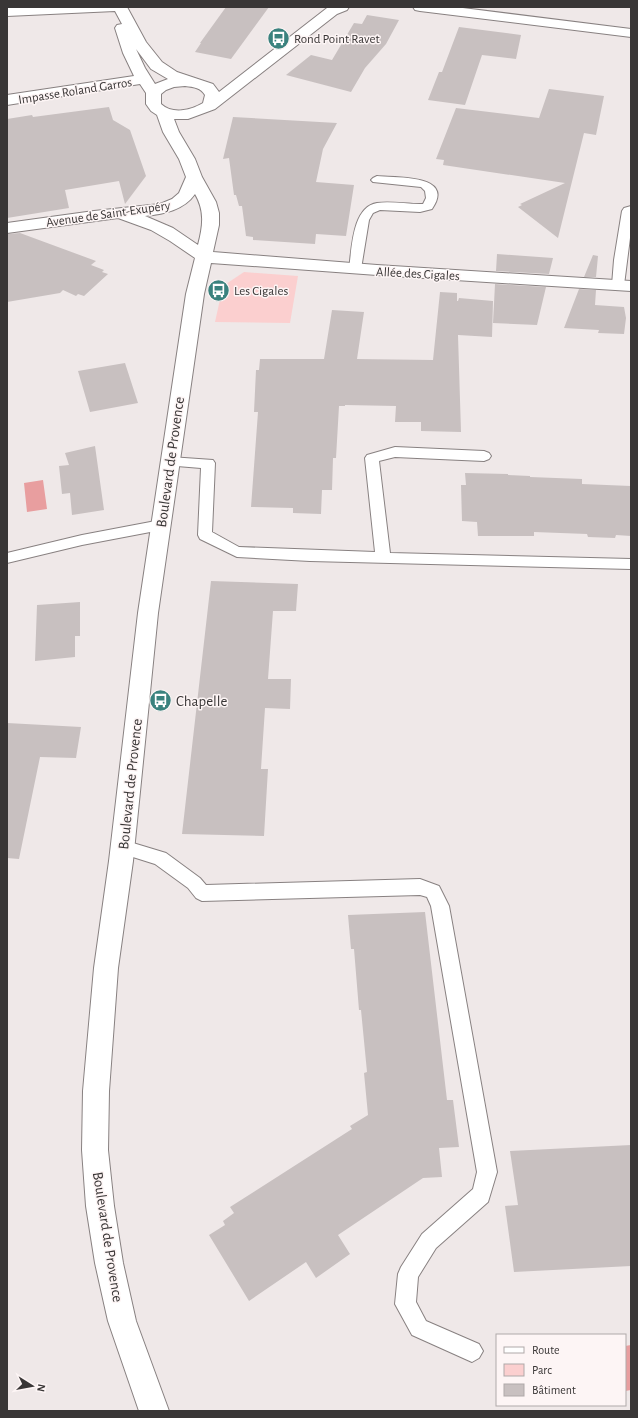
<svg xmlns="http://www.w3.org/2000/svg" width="638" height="1418" viewBox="0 0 638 1418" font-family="'Alegreya Sans',sans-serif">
<rect width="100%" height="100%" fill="#efe8e8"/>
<path fill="#fbcfcf" d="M 244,272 L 298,276 L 290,323 L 215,322 L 223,286 Z"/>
<path fill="#e89e9f" d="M 43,480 L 47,509 L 27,512 L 24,483 Z
M 631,1345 L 631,1390 L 625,1391 L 625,1346 Z"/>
<path fill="#c8c0c0" d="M 226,7 L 269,7 L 231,59 L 195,52 L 201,43 L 200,43 Z
M 367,15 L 399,20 L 386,44 L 365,68 L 351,92 L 286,75 L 311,55 L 332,60 L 354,23 L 362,24 Z
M 459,27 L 521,35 L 516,59 L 482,55 L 465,105 L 428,100 L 439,72 L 442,72 Z
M 549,89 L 604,96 L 596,135 L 584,133 L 558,238 L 518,207 L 522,205 L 520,204 L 565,183 L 443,165 L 444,160 L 436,159 L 456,108 L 539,118 Z
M 109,107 L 113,120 L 130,130 L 146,176 L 125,204 L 119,181 L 65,190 L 69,208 L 7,218 L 7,119 L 32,115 L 33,117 Z
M 233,117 L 337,123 L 323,149 L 316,182 L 354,185 L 346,236 L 316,234 L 315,244 L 253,240 L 253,237 L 246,236 L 242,206 L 239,206 L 236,195 L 234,195 L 229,158 L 223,159 Z
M 20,233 L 96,261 L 91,265 L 104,270 L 102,272 L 108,274 L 84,296 L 78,294 L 76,296 L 63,290 L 60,293 L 7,302 L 7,234 Z
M 497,254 L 553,258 L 549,274 L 496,271 Z
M 593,255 L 598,256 L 596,277 L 584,277 Z
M 495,284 L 546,287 L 537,325 L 493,323 Z
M 579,289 L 596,290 L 595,305 L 624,307 L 626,318 L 624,334 L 598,333 L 599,330 L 564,328 Z
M 440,292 L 457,293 L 457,301 L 458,301 L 459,298 L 493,301 L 492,337 L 458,335 L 461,432 L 421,431 L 421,422 L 395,422 L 396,406 L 345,405 L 345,406 L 339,406 L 336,458 L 333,458 L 332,490 L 322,490 L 321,514 L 293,513 L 293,508 L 251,507 L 258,412 L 254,412 L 256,370 L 259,370 L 260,359 L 324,359 L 332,310 L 364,312 L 357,359 L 433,360 Z
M 125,363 L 138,403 L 90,412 L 78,371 Z
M 95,446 L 104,510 L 72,515 L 70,493 L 62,494 L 59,466 L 69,465 L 65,453 Z
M 465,473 L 508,474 L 508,475 L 530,476 L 530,477 L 582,479 L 582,484 L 631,486 L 631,536 L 616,535 L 615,538 L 588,537 L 587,534 L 534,532 L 534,536 L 478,536 L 477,522 L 462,521 L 461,485 L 466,485 Z
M 211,581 L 298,584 L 296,611 L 273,611 L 268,679 L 291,679 L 290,709 L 265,708 L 261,769 L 268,769 L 264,836 L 182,834 Z
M 80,602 L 80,636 L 75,636 L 75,657 L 35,661 L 37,605 Z
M 7,723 L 81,727 L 76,758 L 40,757 L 19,859 L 7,858 Z
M 425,912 L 447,1100 L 453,1100 L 459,1147 L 439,1148 L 442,1177 L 423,1178 L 338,1235 L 350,1254 L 316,1278 L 306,1262 L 249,1301 L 209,1235 L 225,1225 L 223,1221 L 234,1213 L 230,1207 L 352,1129 L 350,1126 L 368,1115 L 364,1073 L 367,1072 L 361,1010 L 359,1010 L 354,949 L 351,949 L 348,915 Z
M 631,1145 L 631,1266 L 514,1272 L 505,1206 L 518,1205 L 510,1151 Z"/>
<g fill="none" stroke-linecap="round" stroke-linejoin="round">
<defs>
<path id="lane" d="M 377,176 C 396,178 456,174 432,209 L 420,212 L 380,210 L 373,213 L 369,220 L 361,269 L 359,272 L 351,272 L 349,269 C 352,249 352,207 377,203 C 390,201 406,204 420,204 L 423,204 L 426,198 L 425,191 L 421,187 L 373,182 L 371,180 L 373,178 Z
M 631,206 L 631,230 L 624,285 L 622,288 L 614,288 L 612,285 L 614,260 L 622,211 L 624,208 Z
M 395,447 L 484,451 L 489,453 L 491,456 L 489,459 L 484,461 L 395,457 L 379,461 L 390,553 L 631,559 L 631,569 L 310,561 L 237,557 L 200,539 L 198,535 L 201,468 L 165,465 L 163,462 L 165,459 L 170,457 L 213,460 L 215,463 L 212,532 L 239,547 L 375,552 L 365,458 L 367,455 Z
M 161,520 L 166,521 L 168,525 L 166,529 L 82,545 L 7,563 L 7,553 L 82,535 Z
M 123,840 L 166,853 L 200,878 L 206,885 L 420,879 L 439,886 L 449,906 L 497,1172 L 488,1202 L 436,1248 L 418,1277 L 416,1302 L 426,1321 L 479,1344 L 483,1351 L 479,1358 L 472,1362 L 412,1335 L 395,1304 L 398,1274 L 401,1267 L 422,1234 L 473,1189 L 477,1172 L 431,906 L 427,897 L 420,895 L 202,901 L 196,898 L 188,888 L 155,864 L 117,852 L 114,847 L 117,842 Z"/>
<path id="street" d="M 24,7 L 127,7 L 146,42 L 162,62 L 177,72 L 213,84 L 219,92 L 327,8 L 349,7 L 347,10 L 337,14 L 215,109 L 188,119 L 174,119 L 179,132 L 195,159 L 202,177 L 216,202 L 219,213 L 219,225 L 213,252 L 377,265 L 631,281 L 631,291 L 377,275 L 211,263 L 204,294 L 158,613 L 133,861 L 118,968 L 109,1091 L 108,1150 L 114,1206 L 123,1263 L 136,1321 L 169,1411 L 139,1411 L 108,1321 L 95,1263 L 86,1206 L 82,1150 L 83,1091 L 94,968 L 109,861 L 138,613 L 186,294 L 195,258 L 170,241 L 151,230 L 118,218 L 7,233 L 7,223 L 94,211 L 160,204 L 172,199 L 179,193 L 186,177 L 179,159 L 163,132 L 157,115 L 151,111 L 146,104 L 146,93 L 140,84 L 7,105 L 7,95 L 134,76 L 123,53 L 115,28 L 117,25 L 122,24 L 115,11 L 7,16 L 7,8 ZM 136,49 L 151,69 L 168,79 L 155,84 L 145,68 ZM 185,86 C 194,87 201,88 205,95 L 203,103 C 191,110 173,115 161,104 L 161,94 L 166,90 L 174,87 ZM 195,194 C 205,211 203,226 198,245 L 173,228 L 145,216 C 164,214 184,210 195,194 Z
M 413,7 L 455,7 L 631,29 L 631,37 L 420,11 L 415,10 Z"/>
</defs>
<use href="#lane" stroke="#888181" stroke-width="2"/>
<use href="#street" stroke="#888181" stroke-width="2"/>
<use href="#lane" fill="#fff" fill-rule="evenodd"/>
<use href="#street" fill="#fff" fill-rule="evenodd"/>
</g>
<defs>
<symbol id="bus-disc" viewBox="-11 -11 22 22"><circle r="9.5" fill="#3a827e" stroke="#fdf5f5"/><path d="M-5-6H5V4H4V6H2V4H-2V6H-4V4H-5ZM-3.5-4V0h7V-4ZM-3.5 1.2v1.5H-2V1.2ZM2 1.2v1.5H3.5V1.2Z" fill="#fff"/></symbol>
</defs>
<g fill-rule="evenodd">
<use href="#bus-disc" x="266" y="26" width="25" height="25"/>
<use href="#bus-disc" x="206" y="278" width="25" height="25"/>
<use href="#bus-disc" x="148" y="688" width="25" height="25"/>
</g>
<g text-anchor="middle" stroke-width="3" stroke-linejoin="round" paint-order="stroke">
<g font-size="13" fill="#393636" stroke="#fdf5f5" text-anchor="start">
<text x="294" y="43">Rond Point Ravet</text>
<text x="234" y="295">Les Cigales</text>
</g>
<g font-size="13" fill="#393636" stroke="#fdf5f5">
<text transform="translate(75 90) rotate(-9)" y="5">Impasse Roland Garros</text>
<text transform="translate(108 213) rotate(-8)" y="5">Avenue de Saint-Exupéry</text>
<text transform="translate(418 273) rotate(3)" y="5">Allée des Cigales</text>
</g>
<g font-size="15" fill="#393636" stroke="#fdf5f5">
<text transform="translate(170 462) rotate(-82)" y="5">Boulevard de Provence</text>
<text transform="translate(130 784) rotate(-84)" y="5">Boulevard de Provence</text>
<text transform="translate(108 1237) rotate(81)" y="5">Boulevard de Provence</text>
</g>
<g font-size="15" fill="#393636" stroke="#fdf5f5" text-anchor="start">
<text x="176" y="706">Chapelle</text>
</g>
</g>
<rect width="638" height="1418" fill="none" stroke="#393636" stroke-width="16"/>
<rect x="496" y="1334" width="130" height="72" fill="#fdf5f5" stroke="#afa9a9"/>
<rect x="504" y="1347" width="20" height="6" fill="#ffffff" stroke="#afa9a9"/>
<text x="532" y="1354" font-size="12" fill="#393636">Route</text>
<rect x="504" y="1364" width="20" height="12" fill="#fbcfcf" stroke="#afa9a9"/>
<text x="532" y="1374" font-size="12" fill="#393636">Parc</text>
<rect x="504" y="1384" width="20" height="12" fill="#c8c0c0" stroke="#afa9a9"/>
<text x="532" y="1394" font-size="12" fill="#393636">Bâtiment</text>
<g transform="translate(32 1386) rotate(101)" stroke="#fdf5f5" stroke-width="3" paint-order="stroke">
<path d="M0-3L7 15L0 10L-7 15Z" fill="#393636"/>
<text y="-6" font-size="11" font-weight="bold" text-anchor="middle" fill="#393636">N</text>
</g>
</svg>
